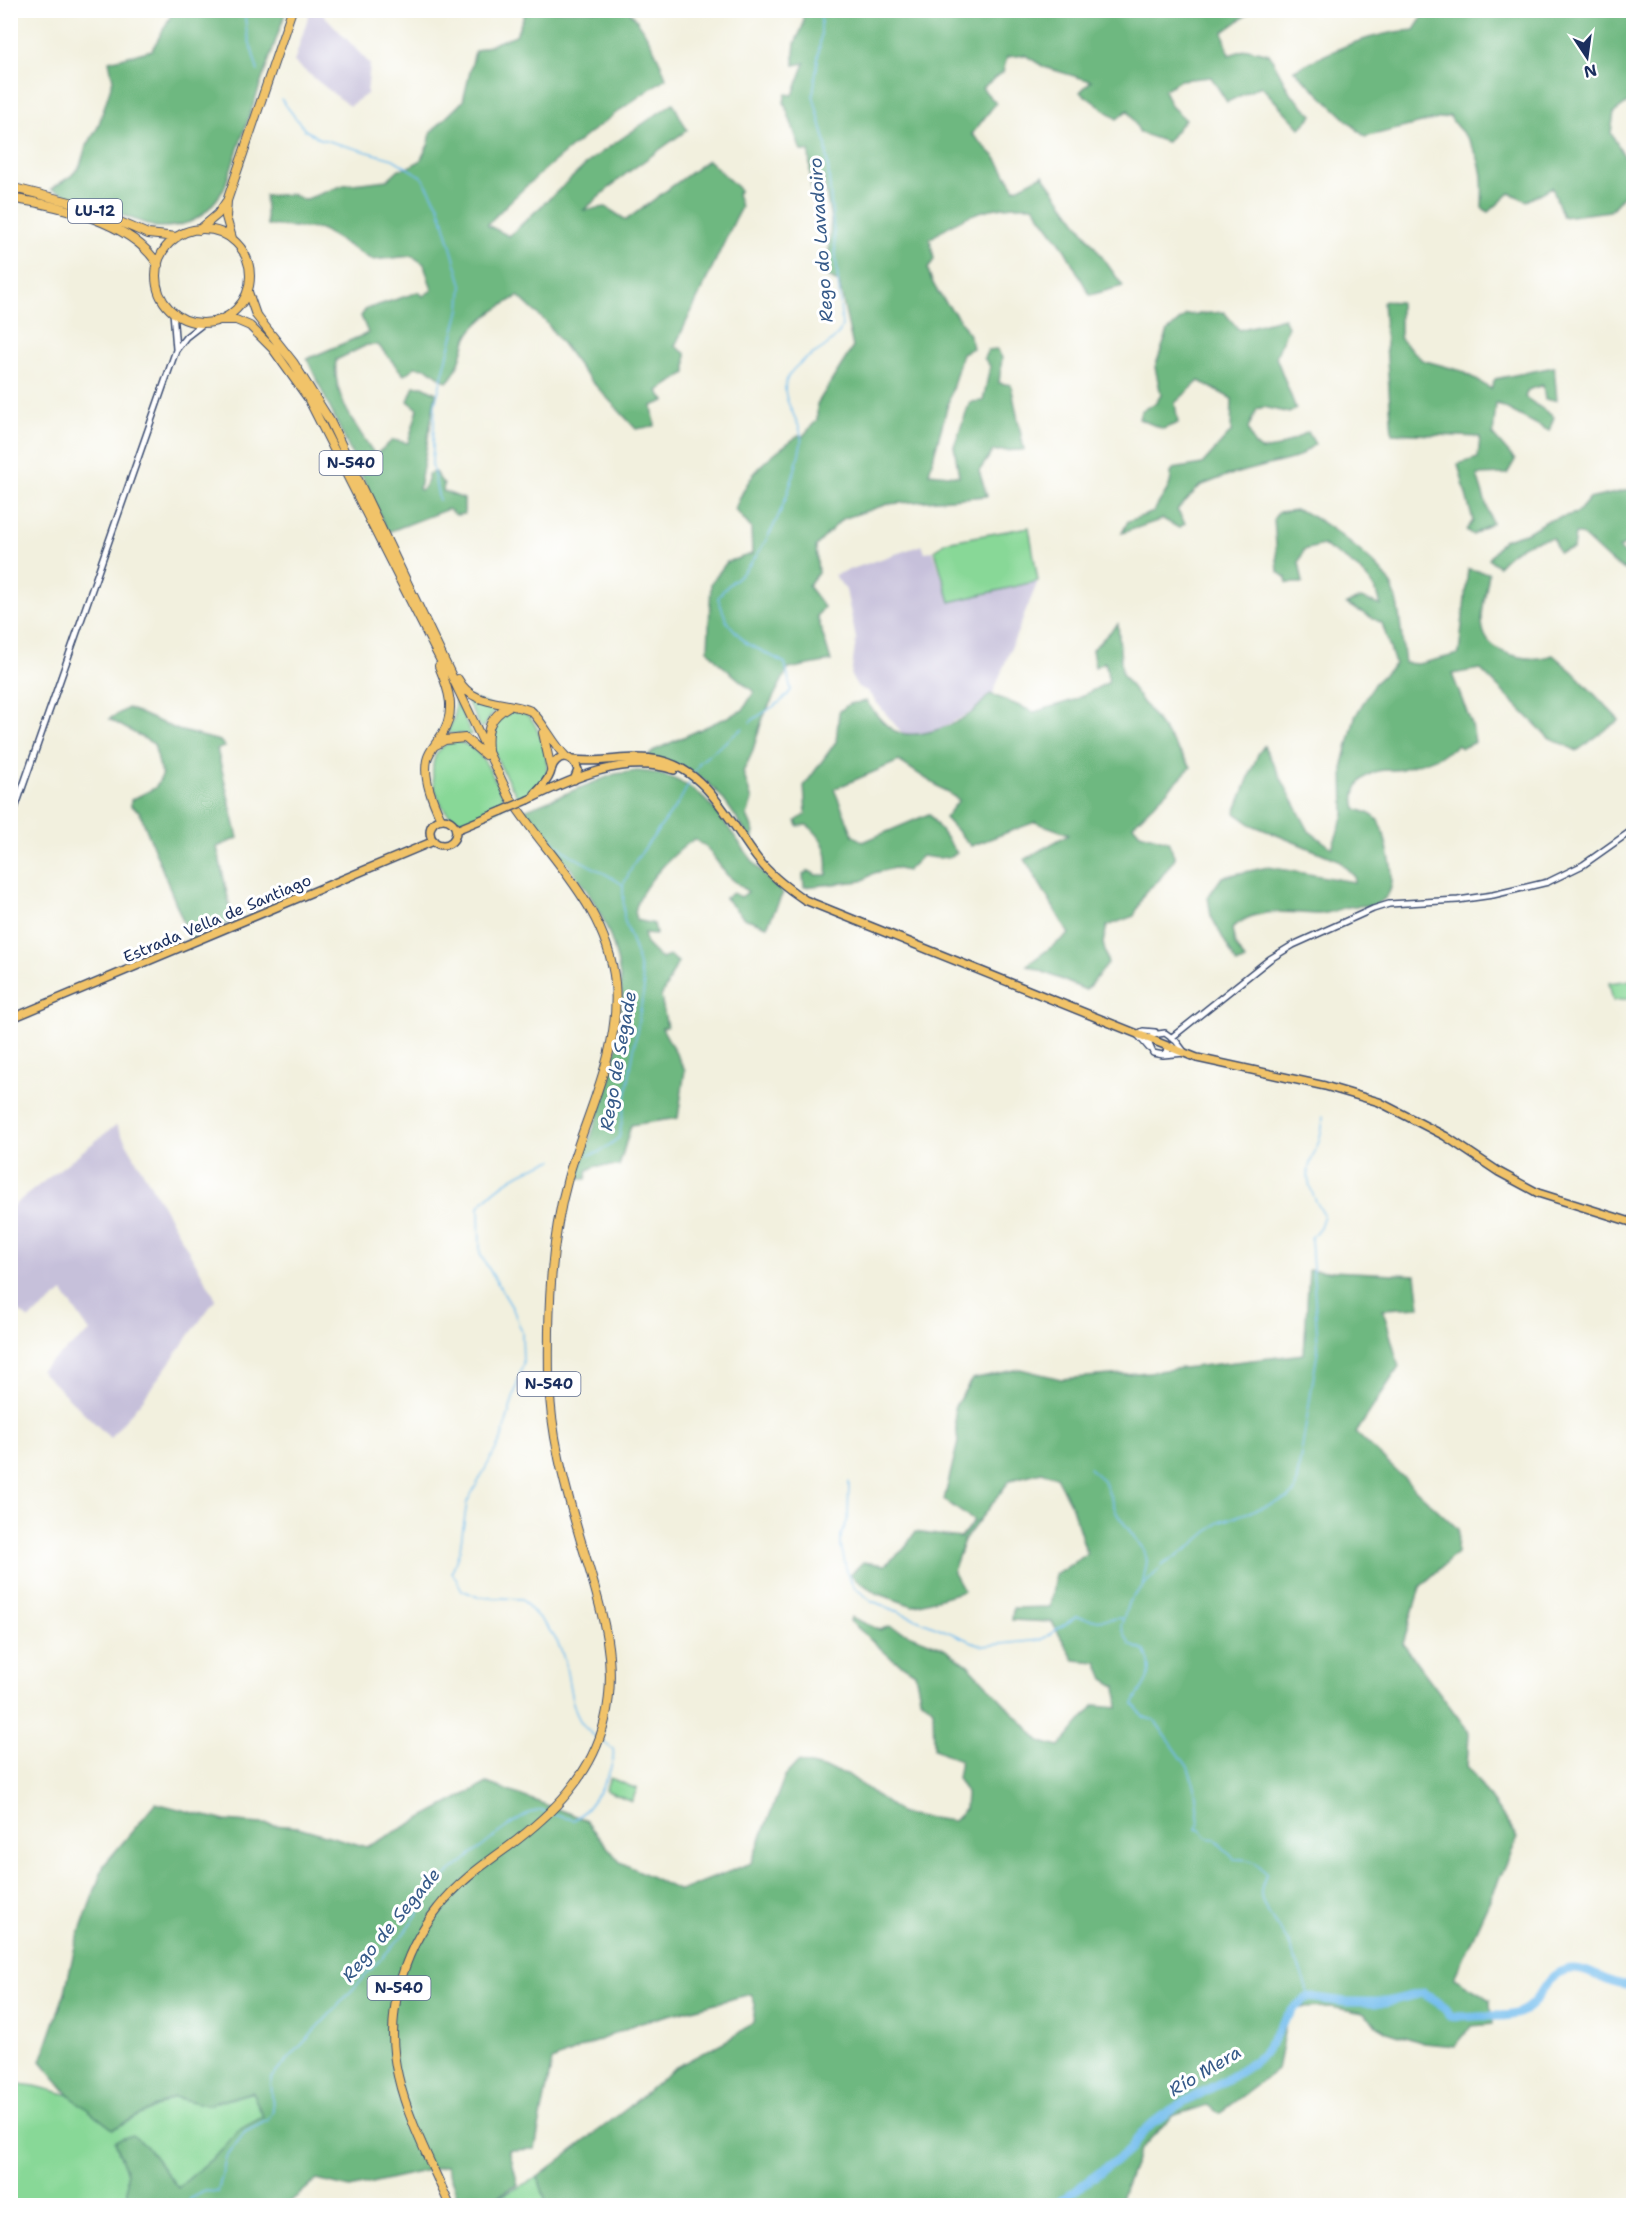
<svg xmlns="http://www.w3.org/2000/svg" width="1644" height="2216" viewBox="0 0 1644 2216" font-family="'Shantell Sans',sans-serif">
<rect width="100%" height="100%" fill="#fff"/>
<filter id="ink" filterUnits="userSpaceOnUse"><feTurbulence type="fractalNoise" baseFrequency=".0167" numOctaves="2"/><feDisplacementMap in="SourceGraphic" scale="12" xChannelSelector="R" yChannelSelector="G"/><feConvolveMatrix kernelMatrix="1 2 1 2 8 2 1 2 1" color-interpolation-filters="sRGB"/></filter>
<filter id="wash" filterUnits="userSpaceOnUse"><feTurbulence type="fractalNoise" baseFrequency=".008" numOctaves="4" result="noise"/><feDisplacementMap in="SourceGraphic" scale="24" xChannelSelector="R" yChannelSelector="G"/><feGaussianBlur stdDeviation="1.35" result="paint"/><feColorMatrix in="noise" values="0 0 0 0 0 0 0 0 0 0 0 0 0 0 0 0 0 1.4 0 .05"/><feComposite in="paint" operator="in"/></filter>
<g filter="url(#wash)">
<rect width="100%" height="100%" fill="#f2f0de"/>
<path fill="#c6c0da" d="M 310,11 L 320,11 L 370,64 L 367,94 L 349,106 L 294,62 Z
M 922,545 L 925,552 L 933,551 L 950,602 L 1038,581 L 989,703 L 918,740 L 902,733 L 867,691 L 858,687 L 851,676 L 856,639 L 846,590 L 834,575 Z
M 116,1125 L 214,1295 L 215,1300 L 143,1399 L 110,1438 L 40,1370 L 90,1332 L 63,1292 L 29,1319 L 11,1305 L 10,1208 Z"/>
<path fill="#88d897" stroke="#52847a" stroke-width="1.5" d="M 1029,527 L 1038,581 L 950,602 L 935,551 L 945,542 Z
M 470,697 L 496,708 L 484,727 L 481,728 L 467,701 Z
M 455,699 L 471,733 L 471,735 L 447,733 L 454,718 Z
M 512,712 C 519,712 524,712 529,717 C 539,725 550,763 546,775 C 542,788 530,795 519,800 C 506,775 470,728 512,712 Z
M 454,741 C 484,744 494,780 507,805 C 495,810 481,818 468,821 C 439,826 424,769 438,751 C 442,746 448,743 454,741 Z
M 1631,980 L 1633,998 L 1613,1001 L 1609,983 Z
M 610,1778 L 637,1789 L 632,1801 L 605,1790 Z
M 10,2083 L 35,2086 L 70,2095 L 113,2129 L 174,2097 L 207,2105 L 253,2092 L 263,2117 L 236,2132 L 221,2151 L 178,2188 L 146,2146 L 115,2142 L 127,2173 L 127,2205 L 11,2205 Z
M 538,2177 L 547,2205 L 482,2206 Z"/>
<path fill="#6eb880" stroke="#44746f" stroke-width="1.5" d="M 174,10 L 286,11 L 224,189 C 205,218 190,228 155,227 L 51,189 L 71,176 L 80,166 L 85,149 L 98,127 L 113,80 L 109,61 L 152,50 Z
M 628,10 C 642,23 660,59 666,78 C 602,121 540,168 487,225 L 509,236 L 592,159 L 673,103 L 687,130 L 623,176 L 584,210 L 606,207 L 626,220 L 708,160 L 740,190 L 737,194 L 741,207 L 675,346 L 686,354 L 686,373 L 658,391 L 665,401 L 652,406 L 655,426 L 636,429 L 584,373 L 546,322 L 518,296 C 501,307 474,320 466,340 C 461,356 459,370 447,382 L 427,368 L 415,367 L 404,375 L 378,345 L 367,345 L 336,360 C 332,396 356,426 375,455 L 393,440 L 408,443 L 418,409 L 408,401 L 414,386 L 423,386 L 436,393 L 419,489 L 422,490 L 428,481 L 428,474 L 435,472 L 444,485 L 443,491 L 464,499 L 464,514 L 456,515 L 448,509 L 388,532 L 307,359 L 368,333 L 361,316 L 366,309 L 419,292 L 423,296 L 432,290 L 424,264 L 412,256 L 372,260 L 321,229 L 267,225 L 265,196 L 292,194 L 304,200 L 344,185 L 387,180 L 399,169 L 407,168 L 420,161 L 429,143 L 431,132 L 463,101 L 475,51 L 516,35 L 526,11 Z
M 1427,10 L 1633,11 L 1633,99 L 1614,113 L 1611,133 L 1626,159 L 1632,186 L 1610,211 L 1563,217 L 1552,187 L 1527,201 L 1510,193 L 1489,212 L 1482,208 C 1483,184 1484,164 1470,142 C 1464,132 1454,127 1450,116 L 1365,137 L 1294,70 C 1335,50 1367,33 1414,30 Z
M 802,11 L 1252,11 L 1223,32 L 1229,55 L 1248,49 L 1269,54 L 1291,94 L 1313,115 L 1300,128 L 1261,86 L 1227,102 L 1211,77 L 1180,80 L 1164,90 L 1171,106 L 1185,119 L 1167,142 L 1140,133 L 1128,110 L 1117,119 L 1080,92 L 1091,81 L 1044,67 L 1025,55 L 1007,57 L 1003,72 L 982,88 L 996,103 L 972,134 L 996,158 L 1015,189 L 1043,175 L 1123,286 L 1090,295 L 1062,245 L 1033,206 C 993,204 962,214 930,239 L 934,259 L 928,269 C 935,302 967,316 973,348 L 962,353 L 929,473 L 959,476 L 954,446 L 970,402 L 983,401 L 990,366 L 984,358 L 988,350 L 997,349 L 1002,358 L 999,383 L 1011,385 L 1024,450 L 993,451 L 979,471 L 987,496 L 888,504 L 842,519 L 816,546 L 818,573 L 808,586 L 824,607 L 817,616 L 831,661 L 788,669 L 763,717 L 752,753 L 743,772 L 752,800 L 747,816 L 754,832 L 752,841 C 736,819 720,787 695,774 C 680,767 661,764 645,759 L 655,750 L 743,710 L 754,692 L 719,663 L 708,650 L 711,583 L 727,562 L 752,554 L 751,528 L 735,509 C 750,471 766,458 799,435 L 802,437 L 817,420 L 817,404 L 853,347 L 839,283 L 827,276 L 831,220 L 823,176 L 811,188 L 809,151 L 801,151 L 784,102 L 786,94 L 793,95 L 805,63 L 794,65 C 794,58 794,50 795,44 C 800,28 806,30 802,11 Z
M 1383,301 L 1400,302 L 1400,338 L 1422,360 L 1462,371 L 1491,389 L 1495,379 L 1554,367 L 1557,400 L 1545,400 L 1543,385 L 1528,390 L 1525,397 L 1554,417 L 1549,431 L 1496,403 L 1493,435 L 1515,460 L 1507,474 L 1477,475 L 1492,523 L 1473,535 L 1466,530 L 1473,521 L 1458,464 L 1478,458 L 1480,437 L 1392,433 Z
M 1224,312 L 1239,330 L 1284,318 L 1288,326 L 1276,357 L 1296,409 L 1289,413 L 1264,407 L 1257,409 L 1248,428 L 1254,444 L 1261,450 L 1279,447 L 1308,432 L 1315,444 L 1296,458 L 1226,476 L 1200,486 L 1177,510 L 1185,523 L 1179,528 L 1163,519 L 1122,533 L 1128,521 L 1154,512 C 1158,501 1167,494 1170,483 C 1172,476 1169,474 1173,469 L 1202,464 L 1231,432 L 1232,399 L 1199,381 L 1175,403 L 1178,423 L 1163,429 L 1139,419 L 1141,411 L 1156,403 L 1161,395 L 1155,367 L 1168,331 L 1186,315 Z
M 1633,489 L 1633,541 L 1619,548 L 1633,562 L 1625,570 L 1610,561 L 1581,534 L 1575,534 L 1573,549 L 1558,552 L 1553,538 C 1529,540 1514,548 1498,566 L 1489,559 L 1503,540 L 1528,532 L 1546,521 L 1577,513 L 1589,499 Z
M 1296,510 C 1317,513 1381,565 1391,584 C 1401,607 1401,638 1405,663 L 1418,664 L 1459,654 L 1468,569 L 1489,573 C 1484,608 1468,643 1512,655 C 1528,659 1537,660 1553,655 L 1573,672 L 1619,720 L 1577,751 L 1548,737 L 1480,669 L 1452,674 L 1472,725 L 1475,742 L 1462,748 L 1457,745 C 1442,758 1420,763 1402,769 C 1394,771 1386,769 1378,771 C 1360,776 1351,791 1356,809 C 1371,813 1381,818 1384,834 C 1388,855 1404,893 1376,904 C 1370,907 1361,905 1354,906 C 1342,907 1330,914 1318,914 C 1289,913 1253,906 1232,929 L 1235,944 L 1245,960 L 1237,964 L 1211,916 L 1208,897 L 1222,877 L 1268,867 L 1354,882 L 1355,877 L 1338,860 L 1252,825 L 1235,813 L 1258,754 L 1264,746 L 1309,831 L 1332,848 L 1344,815 L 1343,764 L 1355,717 L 1374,684 L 1395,664 L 1382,623 L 1346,604 L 1361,598 L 1381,606 C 1376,576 1347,560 1323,545 L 1304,550 L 1299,562 L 1303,583 L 1287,583 L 1286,578 L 1278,572 L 1274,518 L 1279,512 Z
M 1118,624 L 1122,674 L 1191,767 L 1133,825 L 1140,833 L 1168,841 L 1175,858 L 1159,880 L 1145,892 L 1134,916 L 1107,926 L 1103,943 L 1108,964 L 1086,990 L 1027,965 L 1069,934 L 1025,859 L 1069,834 L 1035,822 L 971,846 L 945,818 L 959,800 L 899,761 L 834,789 L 853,835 L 863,842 L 929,814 L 957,853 C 947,860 934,858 922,856 L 907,871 L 894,868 L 874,873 L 862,881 L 804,887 L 803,875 L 809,871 L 816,875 L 827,875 C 829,854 825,838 807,825 L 798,826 L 796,821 L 806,814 L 804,786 L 836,742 L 839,712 L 849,704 L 866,701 C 873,711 883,725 895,731 C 916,741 952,726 970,714 C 977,709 983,701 990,694 L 1034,712 L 1074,700 L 1109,682 L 1105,662 L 1095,667 L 1092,650 Z
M 128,708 L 178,730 L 220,741 L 225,747 L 217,749 L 238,838 L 217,847 L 233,921 L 190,939 L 139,811 L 131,806 L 131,800 L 155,788 L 162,776 L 154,744 L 109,719 Z
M 637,771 C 719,775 728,848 783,893 L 767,926 L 744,918 L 725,898 L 733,893 L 741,897 L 748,892 L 727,875 L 707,848 L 694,839 C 674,853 629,895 636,920 L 654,924 L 656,934 L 644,933 L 646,944 L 661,959 L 670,956 L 678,962 L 661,997 L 667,1027 L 662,1028 L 685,1070 L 678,1118 L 631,1125 L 619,1166 L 596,1166 L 588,1170 L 586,1179 L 576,1179 C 609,1080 652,996 591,897 C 572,866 545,840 524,810 L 615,774 Z
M 1309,1270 L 1416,1275 L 1420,1307 L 1383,1309 L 1399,1367 L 1356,1433 L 1458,1529 L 1457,1553 L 1420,1587 L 1403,1644 L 1469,1732 L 1467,1766 L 1518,1838 L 1454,1978 L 1491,2000 L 1492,2024 L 1472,2026 L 1455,2046 L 1424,2043 L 1383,2030 L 1363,2013 L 1331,2007 L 1299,2008 L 1286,2022 L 1277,2070 L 1219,2113 L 1207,2105 L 1172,2116 L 1140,2150 L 1118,2206 L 547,2205 L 538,2177 L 629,2107 L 674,2068 L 733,2037 L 753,2022 L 755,2004 L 751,1994 L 641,2022 L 552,2061 L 535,2149 L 509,2150 L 518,2185 L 482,2205 L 461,2205 L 446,2166 L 350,2188 L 317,2180 L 286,2205 L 127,2205 L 127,2173 L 115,2141 L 132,2135 L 146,2146 L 178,2188 L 221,2151 L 237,2131 L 263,2117 L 252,2092 L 207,2105 L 174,2097 L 113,2129 L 70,2096 L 41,2061 L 65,1992 L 76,1942 L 104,1865 L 156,1803 L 225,1821 L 298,1827 L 367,1847 L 487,1783 L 584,1819 L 620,1862 L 680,1891 L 751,1863 L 785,1776 L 798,1762 L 847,1774 L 902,1814 L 953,1821 L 965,1809 L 966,1793 L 957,1778 L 960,1760 L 934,1749 L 933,1709 L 920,1697 L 915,1673 L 890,1657 L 850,1621 L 851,1617 L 880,1630 L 889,1626 L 944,1648 L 968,1665 L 1041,1742 L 1059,1747 L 1095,1705 L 1118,1707 L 1116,1686 L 1104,1679 L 1097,1662 L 1074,1660 L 1052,1622 L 1012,1620 L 1013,1608 L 1050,1607 L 1055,1575 L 1087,1554 L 1072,1507 L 1056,1477 L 1042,1472 L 1010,1480 L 964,1540 L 953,1571 L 964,1591 L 913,1606 L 876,1593 L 850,1575 L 863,1562 L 885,1565 L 904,1549 L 915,1532 L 961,1538 L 974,1521 L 944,1500 L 958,1442 L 954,1408 L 972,1379 L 1020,1369 L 1061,1379 L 1149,1372 L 1304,1354 Z"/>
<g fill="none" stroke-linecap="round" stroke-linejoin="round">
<path stroke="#75beee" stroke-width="1.5" d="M 244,10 L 247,33 L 258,71
M 281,99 L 305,130 L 321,139 L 393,159 L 422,177 L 439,206 L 462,285 L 460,309 L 435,404 L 432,464 L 439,500
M 750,722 C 763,711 782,705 791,690 L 785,663 L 746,643 L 727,622 L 718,598 C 725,585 736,580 746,569 C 774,536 793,487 801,444 C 805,422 778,402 787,379 C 797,356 832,351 842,327 L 826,144 L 813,95 L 821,35 L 821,10
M 694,774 L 700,762 L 743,728
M 531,817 C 542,829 551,841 565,851 C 583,864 604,871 623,885
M 588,1155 L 598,1153 L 619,1138 L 644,988 L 636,953 L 624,919 L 623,885 L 636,860 L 679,802 L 691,780
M 553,1160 C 523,1170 501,1182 479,1206 L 480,1254 L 513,1309 L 522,1332 L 523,1364 L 501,1440 L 467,1502 L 460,1549 L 452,1572 L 462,1590 L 478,1597 L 522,1599 C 532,1612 547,1625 555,1638 C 576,1672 561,1714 597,1738
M 1089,1468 L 1104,1481 L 1117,1514 L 1144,1550 L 1147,1561 L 1142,1588
M 849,1482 L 848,1519 L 841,1535 L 841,1546 L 848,1576 L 855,1588 L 872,1601 L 983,1646 L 1041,1640 L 1076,1617 L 1095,1620 L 1123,1618
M 551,1814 L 574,1820 C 590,1810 617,1769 613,1749 L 601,1741
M 1309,1997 C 1305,1979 1296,1961 1289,1944 C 1282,1929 1260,1909 1261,1892 C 1261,1886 1265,1879 1266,1874 C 1257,1860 1249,1859 1234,1859 L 1215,1839 L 1207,1838 L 1201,1830 L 1196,1829 L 1199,1824 L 1195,1787 L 1188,1767 L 1155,1721 L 1144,1717 L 1133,1704 C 1143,1682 1157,1678 1145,1651 L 1130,1645 L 1121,1626 L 1129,1601 L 1164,1564 L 1190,1547 L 1218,1523 L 1289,1498 L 1295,1492 L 1318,1349 L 1311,1238 L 1320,1227 L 1324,1215 C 1290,1161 1321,1165 1323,1117
M 188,2206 L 190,2199 L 205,2191 L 218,2192 L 226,2157 L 245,2132 L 268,2120 L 273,2111 L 271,2078 L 402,1936 L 443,1878 L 508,1826 L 530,1813 L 542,1810 L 546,1812"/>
<path stroke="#75beee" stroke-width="9" d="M 1054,2206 L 1130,2150 C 1155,2105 1219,2091 1256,2060 C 1280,2040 1277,2016 1309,1997 L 1346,2002 L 1386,2002 L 1423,1993 L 1445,2007 L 1450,2016 C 1460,2018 1467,2016 1477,2016 C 1496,2015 1515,2020 1531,2005 C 1544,1993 1546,1975 1566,1970 C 1590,1964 1610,1990 1634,1984"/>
</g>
</g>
<g filter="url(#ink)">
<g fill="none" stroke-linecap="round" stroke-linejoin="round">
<defs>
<path id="minor" d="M 173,312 L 176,349
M 10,823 L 176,350 L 186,337 L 204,323
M 1171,1038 L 1270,959 L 1293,945 L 1373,909 L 1389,904 L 1458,900 L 1493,895 L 1548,882 L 1583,865 L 1634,829
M 1149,1048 L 1137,1034 L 1143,1031 L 1155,1032
M 1163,1055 L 1185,1053 L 1176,1041 L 1165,1033 L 1152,1035 L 1149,1044 L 1153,1053 L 1163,1055 L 1172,1046"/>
<path id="major" d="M 573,760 C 603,764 630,754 659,760 C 707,770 730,823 757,858 C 770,875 787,888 805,900 L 1197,1058 L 1325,1086 L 1379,1102 L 1445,1136 L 1499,1172 L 1538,1193 L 1634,1223
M 535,794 C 541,788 547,782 550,774 C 552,769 551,765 556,761 C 565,752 575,760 578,770 L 574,780
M 528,800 C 573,778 624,754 674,770
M430 832a13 13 0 1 1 26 0a13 13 0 1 1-26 0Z
M 456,830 L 502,811
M 10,1019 L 434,841"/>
<path id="highway" d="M 10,187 L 78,204 L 148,234 L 177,237
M 10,198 C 56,205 133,222 158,265
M156 276a47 47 0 1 1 94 0a47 47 0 1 1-94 0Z
M 199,230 L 218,214 L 226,202
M 232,238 L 226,217 L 227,201 L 292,10
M 248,292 L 256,315 L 293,362 L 330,421 L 509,796 C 548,858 607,905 615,983 C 621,1052 586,1113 568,1178 C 550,1242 548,1311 549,1378 C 550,1432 565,1487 580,1538 C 598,1599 620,1656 605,1720 C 592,1776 552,1814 508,1847 C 483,1865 457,1883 438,1908 C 401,1954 384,2018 398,2076 C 408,2121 432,2164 450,2206
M 221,320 L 236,320 L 250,326 L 273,349 L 308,398 L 445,669
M 439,666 C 449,690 457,712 441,736 C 436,744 429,751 427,760 C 423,779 433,802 441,819
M 458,679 C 473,708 506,700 531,711 C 541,719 553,744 566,757
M 543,733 L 551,769
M 436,745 L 445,740 L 465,738 L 485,755
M 488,750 C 486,728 490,717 509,706"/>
</defs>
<use href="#minor" stroke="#3b4c71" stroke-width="8"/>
<use href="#major" stroke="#3b4c71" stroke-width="10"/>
<use href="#highway" stroke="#3b4c71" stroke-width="10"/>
<use href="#minor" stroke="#fff" stroke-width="5"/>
<use href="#major" stroke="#f1c369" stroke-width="7"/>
<use href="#highway" stroke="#f1c369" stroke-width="8"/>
<defs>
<path id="major-bridge" d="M 502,811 L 528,800"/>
</defs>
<use href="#major-bridge" stroke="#3b4c71" stroke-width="10" stroke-linecap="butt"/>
<use href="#major-bridge" stroke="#f1c369" stroke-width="7"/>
</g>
</g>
<g text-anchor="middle" stroke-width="6" stroke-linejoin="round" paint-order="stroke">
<g fill="#fff" stroke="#5f6d8e" stroke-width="1.5">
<rect x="68" y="199" width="54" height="24" rx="4.5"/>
<rect x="319.5" y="451" width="63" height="24" rx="4.5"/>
<rect x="517.5" y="1372" width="63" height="24" rx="4.5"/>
<rect x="367.5" y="1976" width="63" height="24" rx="4.5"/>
</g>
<g font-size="15" font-weight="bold" fill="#1b2f5e">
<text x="95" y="216">LU-12</text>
<text x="351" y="468">N-540</text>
<text x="549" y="1389">N-540</text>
<text x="399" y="1993">N-540</text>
</g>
<g font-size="16" fill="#1b2f5e" stroke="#fff">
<text transform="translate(217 918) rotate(-23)" y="6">Estrada Vella de Santiago</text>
</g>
<g font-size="18" font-style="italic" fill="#365a89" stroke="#fff">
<text transform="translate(821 240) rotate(-94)" y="6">Rego do Lavadoiro</text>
<text transform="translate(618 1061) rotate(-80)" y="6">Rego de Segade</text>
<text transform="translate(391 1925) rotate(-50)" y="6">Rego de Segade</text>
<text transform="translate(1205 2071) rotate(-31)" y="6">Río Mera</text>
</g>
</g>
<rect width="1644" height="2216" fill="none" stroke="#fff" stroke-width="36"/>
<g transform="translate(1587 57) rotate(167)" stroke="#ffffff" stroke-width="4.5" paint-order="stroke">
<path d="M0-4.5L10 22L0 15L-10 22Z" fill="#1b2f5e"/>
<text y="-9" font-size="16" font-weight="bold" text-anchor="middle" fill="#1b2f5e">N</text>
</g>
</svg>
